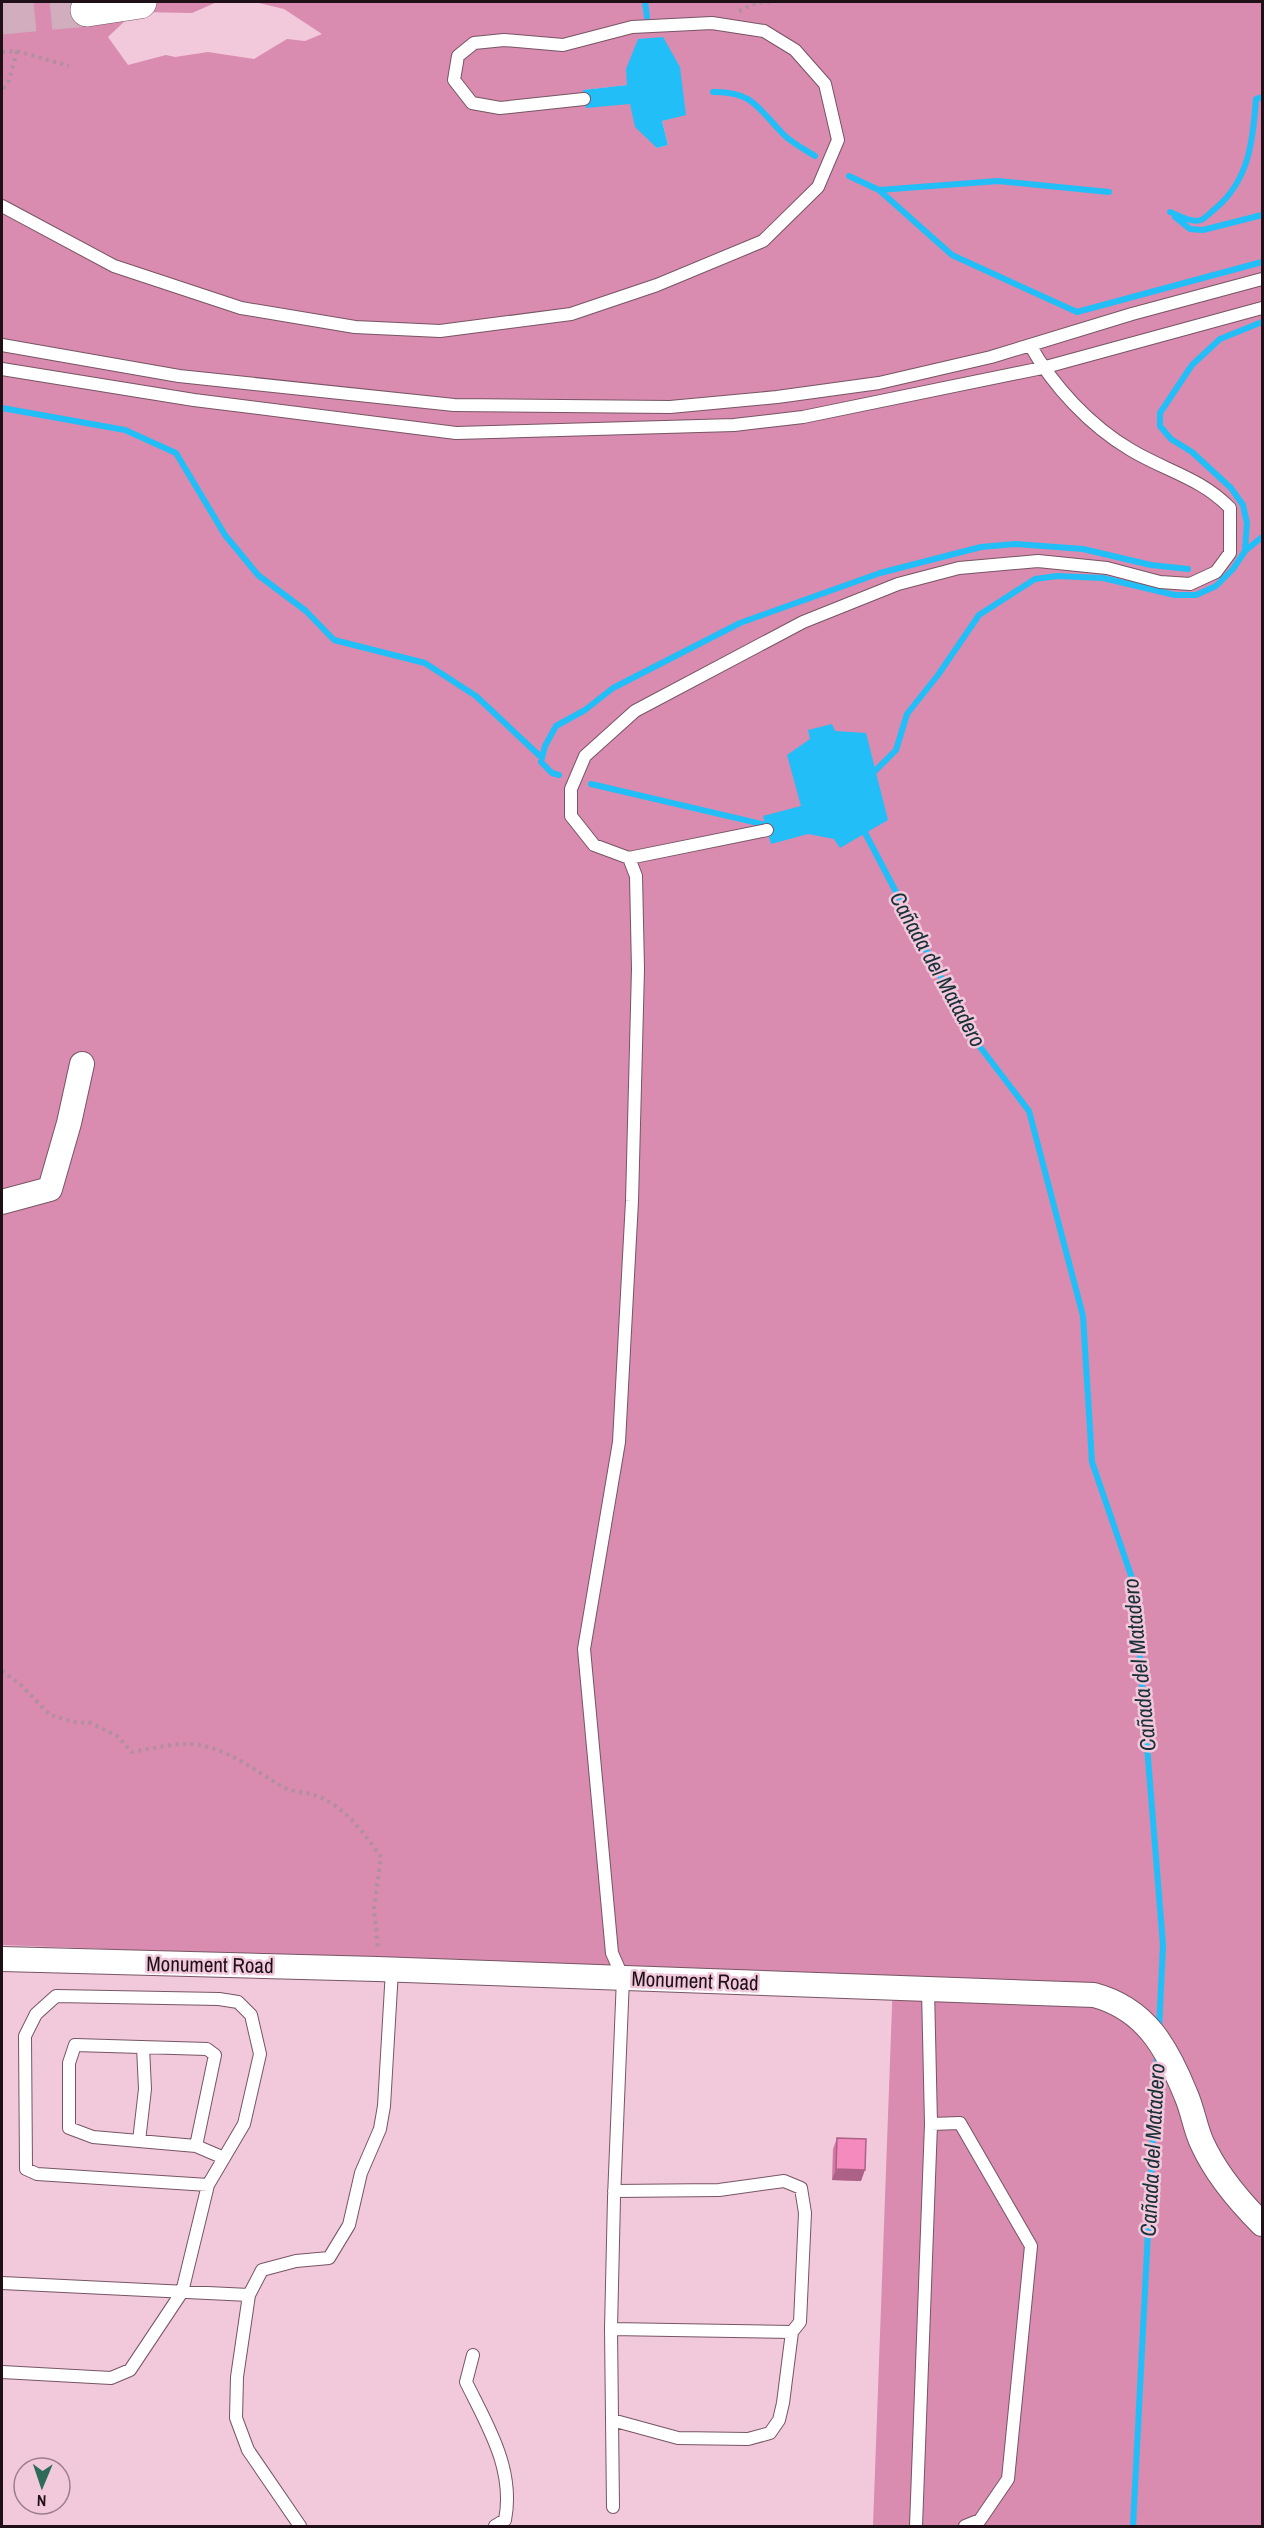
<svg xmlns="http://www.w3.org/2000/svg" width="1264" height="2528" viewBox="0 0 1264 2528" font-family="'Archivo Narrow',sans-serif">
<rect width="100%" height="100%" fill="#f1c9db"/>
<path fill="#d98bb0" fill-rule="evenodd" d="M 2,2 L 217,2 L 192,13 L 141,12 L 128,18 L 108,37 L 128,65 L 166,55 L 175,57 L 208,52 L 254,59 L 287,39 L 305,41 L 322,34 L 284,9 L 255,2 L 1262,2 L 1262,2526 L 873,2526 L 893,1979 L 2,1945 ZM 628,85 L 686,114 L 662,121 L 668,145 L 657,148 L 630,104 L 584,90 Z"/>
<path fill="#22bef7" d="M 663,37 L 680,67 L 686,115 L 662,121 L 668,145 L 657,148 L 635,127 L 630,104 L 586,108 L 583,90 L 627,85 L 626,69 L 638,39 Z
M 832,724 L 835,731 L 866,733 L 888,820 L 840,848 L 834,839 L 808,834 L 771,844 L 763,816 L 801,806 L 787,755 L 810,739 L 808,730 Z"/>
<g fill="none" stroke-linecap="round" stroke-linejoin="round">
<path stroke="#22bef7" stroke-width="6" d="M 645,2 L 647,17
M 713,92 C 752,91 758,108 783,134 C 792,143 804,149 815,156
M 849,176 L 879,190 L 998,181 L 1109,192
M 879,190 L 952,255 L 1077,312 L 1262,262
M 1170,212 C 1180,216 1191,223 1201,220 C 1206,218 1212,211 1216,208 C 1249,180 1253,141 1256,99 L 1262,97
M 1175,217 L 1190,229 L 1203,230 L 1262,215
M 2,408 L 125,430 L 176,453 L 225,535 L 258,575 L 306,611 L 334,640 L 425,663 L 476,696 L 542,758
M 1245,551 L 1262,537
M 559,775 L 552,773 L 541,762 L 545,746 L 556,726 L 585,710 L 613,688 L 740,623 L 880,573 L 981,547 L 1015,544 L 1083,549 L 1151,565 L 1188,569
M 870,776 L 896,750 L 907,714 L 938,675 L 979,615 L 1035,579 L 1057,576 L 1103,578 L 1175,595 L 1196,595 L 1216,586 L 1233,569 L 1245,551 L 1247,523 L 1243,505 L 1231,488 L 1192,452 L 1171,439 L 1160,426 L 1160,413 L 1192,365 L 1220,339 L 1262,322
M 591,784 L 766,825 L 771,824
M 862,827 L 971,1035 L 1029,1111 L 1083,1316 L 1092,1462 L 1134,1584 L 1163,1945 L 1159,2030
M 1133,2526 L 1157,2055"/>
<path stroke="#d1adbd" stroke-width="33" stroke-dasharray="33 16" stroke-linecap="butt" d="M 2,18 L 87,10"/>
<defs>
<path id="lane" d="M 2,206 L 114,266 L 241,308 L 355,327 L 440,331 L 571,314 L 657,285 L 763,241 L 818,187 L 838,140 L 825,84 L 795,50 L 764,31 L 712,23 L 632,27 L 563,45 L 504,40 L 474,43 L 458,56 L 454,80 L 472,103 L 500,108 L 584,99
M 2,345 L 179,376 L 454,405 L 670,407 L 777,397 L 879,383 L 991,357 L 1132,314 L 1262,279
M 2,369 L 194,400 L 456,433 L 734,425 L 803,417 L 1042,368 L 1262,308
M 629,858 L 767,830
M 931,2124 L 960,2123 L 1031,2246 L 1008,2479 L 980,2520 L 965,2526
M 139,2141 L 145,2089 L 143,2047
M 196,2146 L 93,2137 L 69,2128 L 69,2063 L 75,2045 L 207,2049 L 215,2055 L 196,2146 L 224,2158
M 2,2283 L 249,2295
M 611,2329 L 792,2332 L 800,2322 L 805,2213 L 801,2188 L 784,2181 L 719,2190 L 614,2191
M 473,2355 L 466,2382 C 487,2425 515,2469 505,2520 L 495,2526
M 2,2372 L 111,2378 L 130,2370 L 182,2292 L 208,2185 L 244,2124 L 260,2054 L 251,2015 L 238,2002 L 219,1999 L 56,1996 L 36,2014 L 25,2036 L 26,2169 L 37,2174 L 208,2185
M 612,2420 L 678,2438 L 748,2439 L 770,2433 L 779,2420 L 783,2403 L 792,2332
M 613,2507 L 611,2329 L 614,2198 L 623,1978 L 612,1953 L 584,1649 L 619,1442 L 632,1201 L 638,969 L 636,876 L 629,858 L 594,845 L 571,816 L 571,789 L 585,756 L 635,711 L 803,622 L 898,584 L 959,568 L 1038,561 L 1107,568 L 1160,582 L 1190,584 L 1216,572 L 1230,553 L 1230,508 C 1201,478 1166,471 1131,450 C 1090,426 1053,386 1030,345
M 300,2526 L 248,2450 L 236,2418 L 237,2377 L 249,2295 L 262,2270 L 296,2261 L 329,2258 L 349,2225 L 361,2173 L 380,2129 L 384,2106 L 392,1970
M 916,2526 L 931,2124 L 928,1989"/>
<path id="street" d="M 2,1202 L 50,1189 L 69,1123 L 82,1064
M 2,1959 L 377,1969 L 1094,1995 C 1146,2009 1167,2048 1186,2095 C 1193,2111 1195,2128 1202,2143 C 1216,2174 1239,2201 1262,2224"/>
<path id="highway" d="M 87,10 L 140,2"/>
</defs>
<use href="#lane" stroke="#775564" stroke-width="14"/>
<use href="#street" stroke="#775564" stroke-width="26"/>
<use href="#highway" stroke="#775564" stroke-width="34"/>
<path stroke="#b0909f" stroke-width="4" stroke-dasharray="3 4.5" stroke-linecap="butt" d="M 739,11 L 756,3 L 772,2
M 17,51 L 69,66
M 2,52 L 17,51 L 9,80 L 2,91
M 2,1671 L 20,1684 L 50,1715 L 74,1722 L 91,1723 L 117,1736 L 132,1752 C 148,1749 166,1745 182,1744 C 220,1742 252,1769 283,1787 C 292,1792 304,1792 314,1795 C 343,1804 365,1834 381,1857 L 374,1908 L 378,1950"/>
<use href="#lane" stroke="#fff" stroke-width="12"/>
<use href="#street" stroke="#fff" stroke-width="24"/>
<use href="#highway" stroke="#fff" stroke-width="33"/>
</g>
<path fill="#d377a4" d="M 837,2138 L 861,2181 L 832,2180 L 833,2149 Z"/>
<path fill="#ac6186" d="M 836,2169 L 865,2170 L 861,2181 L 832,2180 Z"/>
<path fill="#f58abf" stroke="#ac6186" stroke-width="1.5" d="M 837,2138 L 866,2139 L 865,2170 L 836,2169 Z"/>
<g text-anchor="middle" stroke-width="5" stroke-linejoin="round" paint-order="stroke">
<g font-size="21" fill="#1e1016" stroke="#f1c9db">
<text transform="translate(210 1965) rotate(1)" y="7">Monument Road</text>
<text transform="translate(695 1981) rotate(2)" y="7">Monument Road</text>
</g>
<g font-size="22" font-style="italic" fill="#192f3a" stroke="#f1c9db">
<text transform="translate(938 969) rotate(61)" y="8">Cañada del Matadero</text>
<text transform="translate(1139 1665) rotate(-96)" y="8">Cañada del Matadero</text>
<text transform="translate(1152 2150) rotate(-87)" y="8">Cañada del Matadero</text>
</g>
</g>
<rect width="1264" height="2528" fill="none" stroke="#1e1016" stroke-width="6"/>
<g transform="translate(42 2486) rotate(182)"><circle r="28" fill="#f1c9db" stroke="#9d7f8c" stroke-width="1.5"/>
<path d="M0-4.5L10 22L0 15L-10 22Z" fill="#2e6c59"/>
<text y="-9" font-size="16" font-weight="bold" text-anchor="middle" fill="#1e1016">N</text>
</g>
</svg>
